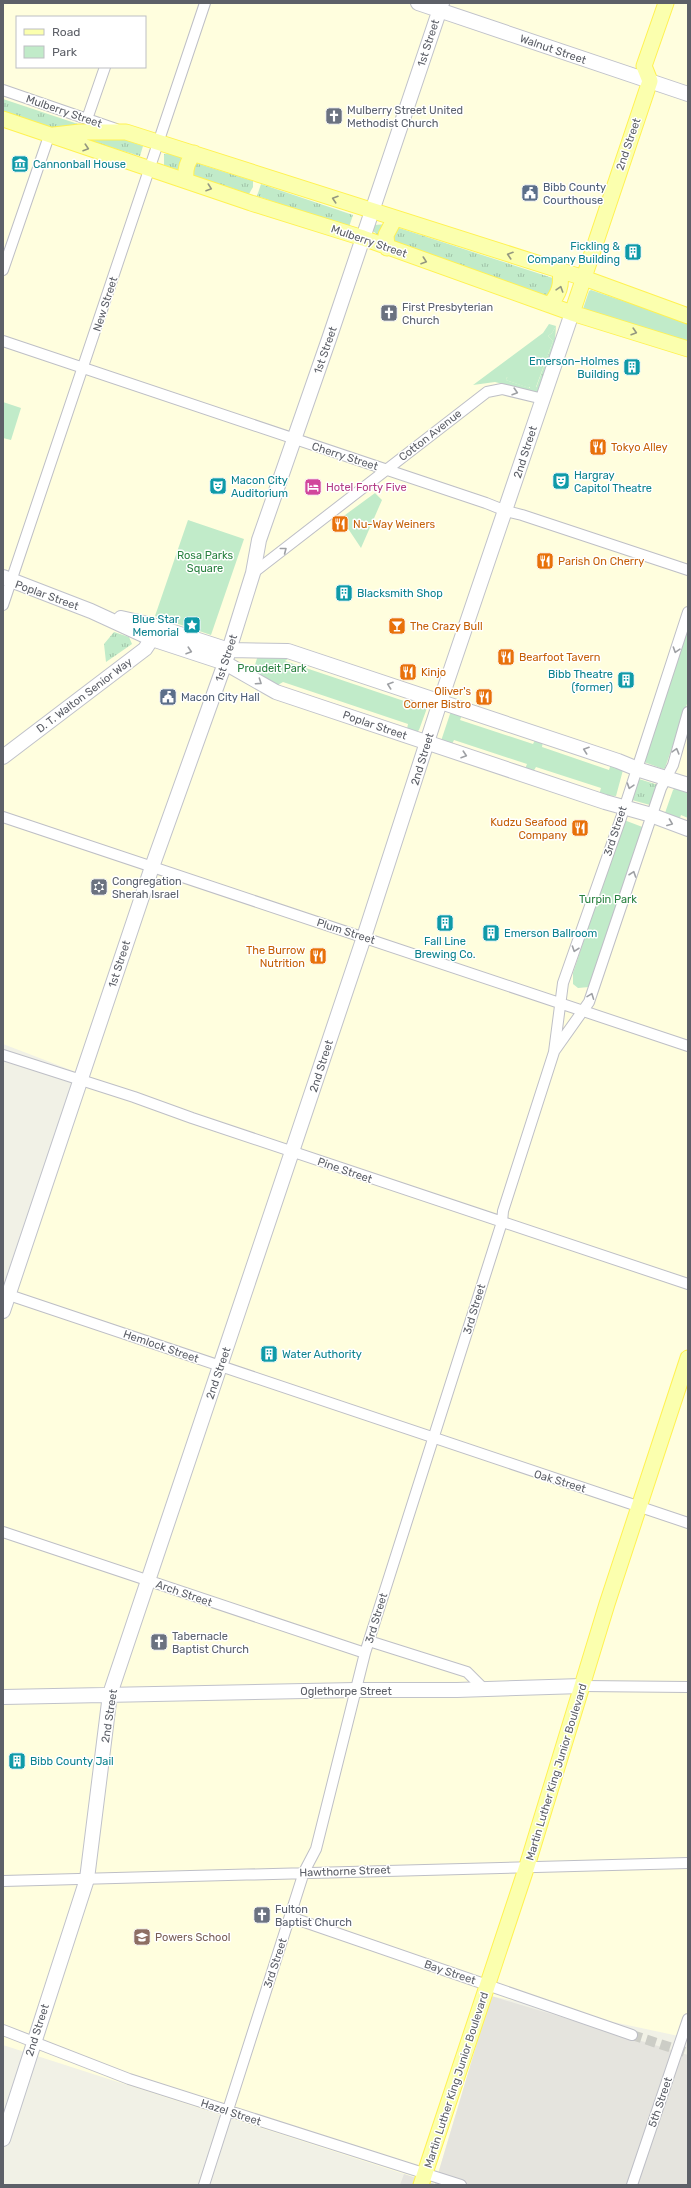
<svg xmlns="http://www.w3.org/2000/svg" width="691" height="2188" viewBox="0 0 691 2188" font-family="Rubik,sans-serif">
<defs>
<pattern id="grass-tufts" width="24" height="20" patternUnits="userSpaceOnUse"><rect width="24" height="20" fill="#c1ebc9"/><path d="M3 7l-1-3M5 7V3M7 7l1-3M15 17l-1-3M17 17v-4M19 17l1-3" fill="none" stroke="#a0c2a7"/></pattern>
</defs>
<rect width="100%" height="100%" fill="#f1f1e6"/>
<path fill="#fffede" fill-rule="evenodd" d="M 3,3 L 688,3 L 688,2038 L 491,1996 L 435,2184 L 3,2045 L 3,1289 L 76,1072 L 3,1044 ZM 17,17 L 145,17 L 145,67 L 17,67 Z"/>
<path fill="#e5e4de" d="M 491,1996 L 688,2055 L 688,2185 L 400,2185 L 404,2174 L 435,2184 Z"/>
<path fill="url(#grass-tufts)" d="M 3,99 L 87,127 L 45,128 L 3,114 Z
M 111,135 L 143,146 L 140,156 L 72,136 Z
M 170,153 L 183,158 L 183,165 L 177,170 L 164,165 L 164,154 Z
M 193,162 L 253,181 L 253,187 L 249,194 L 189,174 Z
M 261,184 L 353,215 L 349,227 L 257,196 Z
M 387,224 L 568,283 L 562,302 L 382,239 L 372,230 L 374,225 Z
M 556,326 L 555,340 L 539,389 L 536,388 L 553,341 L 548,336 L 552,333 Z
M 507,377 L 531,385 L 529,388 L 506,380 Z
M 114,632 L 129,637 L 132,644 L 106,662 L 104,644 Z
M 639,779 L 658,785 L 650,805 L 632,800 Z"/>
<path fill="#c1ebc9" fill-rule="evenodd" d="M 591,290 L 688,323 L 688,341 L 583,309 L 589,291 Z
M 549,324 L 556,326 L 552,333 L 548,336 L 553,341 L 536,387 L 539,389 L 537,393 L 495,382 L 473,385 L 543,333 ZM 507,377 L 511,380 L 530,385 L 530,388 L 506,380 Z
M 3,402 L 21,408 L 11,440 L 3,438 Z
M 375,493 L 382,500 L 361,548 L 341,518 Z
M 188,520 L 244,539 L 211,635 L 155,616 Z
M 688,626 L 688,701 L 665,768 L 663,769 L 644,762 Z
M 258,655 L 289,658 L 285,661 L 404,701 L 412,698 L 426,703 L 427,708 L 419,730 L 417,732 L 407,729 L 408,724 L 283,682 L 278,685 L 253,672 Z
M 451,711 L 462,715 L 460,720 L 533,744 L 536,738 L 543,741 L 542,747 L 609,770 L 611,764 L 623,770 L 616,796 L 599,795 L 601,788 L 536,767 L 533,772 L 525,769 L 527,764 L 454,740 L 452,744 L 441,741 Z
M 676,787 L 688,790 L 688,818 L 681,815 L 679,821 L 666,815 L 665,813 L 673,790 Z
M 624,820 L 645,828 L 589,987 L 578,988 L 573,984 L 573,973 Z"/>
<g fill="none" stroke-linecap="round" stroke-linejoin="round">
<path stroke="#cccdc6" stroke-width="10" stroke-dasharray="10 5" stroke-linecap="butt" d="M 632,2035 L 688,2053"/>
<defs>
<path id="street" d="M 3,90 L 116,129
M 87,119 L 105,67
M 3,270 L 49,136
M 3,341 L 486,503 L 506,511 L 522,515 L 688,570
M 253,573 L 487,392 L 502,389 L 543,399
M 3,605 L 205,3
M 3,817 L 688,1046
M 555,1050 L 589,1002 L 661,788 L 673,765 L 688,712
M 3,1055 L 134,1097 L 192,1118 L 688,1284
M 3,1293 L 688,1523
M 3,1532 L 365,1653
M 369,1641 L 467,1672 L 484,1689
M 582,1686 L 688,1687
M 3,1881 L 688,1863
M 290,1917 L 632,2035
M 3,2030 L 129,2079 L 461,2185
M 204,2185 L 304,1872 L 316,1849 L 365,1653 L 502,1222 L 503,1211 L 554,1052 L 563,983 L 621,818 L 688,612
M 632,2185 L 688,2019"/>
<path id="secondary" d="M 418,3 L 688,94
M 3,577 L 91,611 L 152,639 L 225,663 L 276,692 L 605,802 L 648,814 L 688,829
M 121,618 L 152,625 L 229,650 L 288,651 L 618,761 L 640,770 L 688,785
M 3,757 L 145,649 L 157,631
M 3,1311 L 152,867 L 225,663 L 253,573 L 259,540 L 329,339 L 442,3
M 3,1697 L 355,1690 L 457,1690 L 582,1686
M 3,2139 L 87,1879 L 110,1694 L 364,937 L 440,702 L 572,313"/>
<path id="primary" d="M 3,119 L 251,203 L 363,238 L 572,313 L 688,349
M 54,135 L 80,132 L 126,132 L 584,278 L 688,316
M 186,180 C 185,168 187,163 194,153
M 387,248 L 386,235 L 395,218
M 550,305 C 559,293 562,286 560,271
M 572,313 L 650,81 L 644,66 L 666,3
M 421,2185 L 527,1866 L 607,1604 L 688,1358"/>
</defs>
<use href="#street" stroke="#bebfc6" stroke-width="12"/>
<use href="#secondary" stroke="#c0c2ca" stroke-width="16"/>
<use href="#primary" stroke="#fff252" stroke-width="17"/>
<use href="#street" stroke="#fff" stroke-width="10"/>
<use href="#secondary" stroke="#fff" stroke-width="14"/>
<use href="#primary" stroke="#fbffae" stroke-width="15"/>
</g>
<defs><path id="oneway-chevron" d="M-2-3.5L2.5 0L-2 3.5" fill="none" stroke-width="1.6" stroke-linecap="round" stroke-linejoin="round"/></defs>
<g stroke="#949880">
<use href="#oneway-chevron" transform="translate(86 148) rotate(18)"/>
<use href="#oneway-chevron" transform="translate(209 188) rotate(19)"/>
<use href="#oneway-chevron" transform="translate(335 199) rotate(-162)"/>
<use href="#oneway-chevron" transform="translate(510 255) rotate(-162)"/>
<use href="#oneway-chevron" transform="translate(424 261) rotate(19)"/>
<use href="#oneway-chevron" transform="translate(560 289) rotate(-72)"/>
<use href="#oneway-chevron" transform="translate(634 332) rotate(17)"/>
</g>
<g stroke="#9ea0a4">
<use href="#oneway-chevron" transform="translate(515 392) rotate(17)"/>
<use href="#oneway-chevron" transform="translate(284 550) rotate(-38)"/>
<use href="#oneway-chevron" transform="translate(676 650) rotate(108)"/>
<use href="#oneway-chevron" transform="translate(189 651) rotate(18)"/>
<use href="#oneway-chevron" transform="translate(259 682) rotate(34)"/>
<use href="#oneway-chevron" transform="translate(390 685) rotate(-161)"/>
<use href="#oneway-chevron" transform="translate(586 750) rotate(-161)"/>
<use href="#oneway-chevron" transform="translate(676 751) rotate(-74)"/>
<use href="#oneway-chevron" transform="translate(464 755) rotate(18)"/>
<use href="#oneway-chevron" transform="translate(630 786) rotate(108)"/>
<use href="#oneway-chevron" transform="translate(670 823) rotate(21)"/>
<use href="#oneway-chevron" transform="translate(633 874) rotate(-71)"/>
<use href="#oneway-chevron" transform="translate(575 949) rotate(109)"/>
<use href="#oneway-chevron" transform="translate(591 996) rotate(-69)"/>
</g>
<defs>
<symbol id="church-square" viewBox="-11 -11 22 22"><rect x="-9" y="-9" width="18" height="18" rx="4" fill="#6b7280" stroke="#fff"/><path d="M-1.2-6h2.4v3.5h3.3v2.4h-3.3V6h-2.4V-.1h-3.3v-2.4h3.3Z" fill="#fff"/></symbol>
<symbol id="museum-square" viewBox="-11 -11 22 22"><rect x="-9" y="-9" width="18" height="18" rx="4" fill="#0f9aa8" stroke="#fff"/><path d="M0-6L6-3V-2H-6V-3ZM-5-1h2V3h-2ZM-1-1h2V3h-2ZM3-1h2V3H3ZM-6 4H6V6H-6Z" fill="#fff"/></symbol>
<symbol id="civic-square" viewBox="-11 -11 22 22"><rect x="-9" y="-9" width="18" height="18" rx="4" fill="#5c6f8a" stroke="#fff"/><path d="M-.6-6.5H3V-4.5H.6V-3L4-1V1h2V6H-6V1h2V-1L-.6-3ZM-1.2 2.5V6h2.4V2.5Z" fill="#fff"/></symbol>
<symbol id="building-square" viewBox="-11 -11 22 22"><rect x="-9" y="-9" width="18" height="18" rx="4" fill="#0f9aa8" stroke="#fff"/><path d="M-4-6H4V6H1V3H-1V6H-4ZM-2.5-4.3h1.7v1.8h-1.7ZM.8-4.3h1.7v1.8H.8ZM-2.5-1h1.7V.8h-1.7ZM.8-1h1.7V.8H.8Z" fill="#fff"/></symbol>
<symbol id="restaurant-square" viewBox="-11 -11 22 22"><rect x="-9" y="-9" width="18" height="18" rx="4" fill="#e8710a" stroke="#fff"/><path d="M-5-6h1v4h1v-4h1v4h1v-4h1v5L-1.5 .5V6h-2V.5L-5-1ZM5-6V6H3V1.5H1.5Q1.5-4 5-6Z" fill="#fff"/></symbol>
<symbol id="theatre-square" viewBox="-11 -11 22 22"><rect x="-9" y="-9" width="18" height="18" rx="4" fill="#0f9aa8" stroke="#fff"/><path d="M-5-5.5Q0-4 5-5.5V0Q5 5 0 6Q-5 5-5 0ZM-3.3-2.5H-1v1.5H-3.3ZM1-2.5H3.3v1.5H1ZM-2.8 1Q0 5.5 2.8 1Z" fill="#fff"/></symbol>
<symbol id="hotel-square" viewBox="-11 -11 22 22"><rect x="-9" y="-9" width="18" height="18" rx="4" fill="#d1479c" stroke="#fff"/><path d="M-6-4.5h1.5V1H6V5H4.5V3h-9V5H-6ZM-4 0a1.8 1.8 0 1 1 3.6 0ZM.5 0V-2.5h3Q6-2.5 6 0Z" fill="#fff"/></symbol>
<symbol id="sight-square" viewBox="-11 -11 22 22"><rect x="-9" y="-9" width="18" height="18" rx="4" fill="#0f9aa8" stroke="#fff"/><path d="M0-6L1.8-2.2L6-1.7L2.9 1.2L3.7 5.4L0 3.3L-3.7 5.4L-2.9 1.2L-6-1.7L-1.8-2.2Z" fill="#fff"/></symbol>
<symbol id="bar-square" viewBox="-11 -11 22 22"><rect x="-9" y="-9" width="18" height="18" rx="4" fill="#e8710a" stroke="#fff"/><path d="M-6-5H6L.8 .8V4.5H3.5V6h-7V4.5H-.8V.8Z" fill="#fff"/></symbol>
<symbol id="synagogue-square" viewBox="-11 -11 22 22"><rect x="-9" y="-9" width="18" height="18" rx="4" fill="#6b7280" stroke="#fff"/><path d="M0-6.5L5.6 3.2H-5.6ZM0 6.5L5.6-3.2H-5.6Z" fill="#fff"/></symbol>
<symbol id="school-square" viewBox="-11 -11 22 22"><rect x="-9" y="-9" width="18" height="18" rx="4" fill="#8d6e63" stroke="#fff"/><path d="M0-5L7-2L0 1L-7-2ZM-4 1L0 2.5L4 1V4Q0 6-4 4Z" fill="#fff"/></symbol>
</defs>
<g fill-rule="evenodd">
<use href="#church-square" x="324" y="106" width="20" height="20"/>
<use href="#museum-square" x="10" y="154" width="20" height="20"/>
<use href="#civic-square" x="520" y="183" width="20" height="20"/>
<use href="#building-square" x="623" y="242" width="20" height="20"/>
<use href="#church-square" x="379" y="303" width="20" height="20"/>
<use href="#building-square" x="622" y="357" width="20" height="20"/>
<use href="#restaurant-square" x="588" y="437" width="20" height="20"/>
<use href="#theatre-square" x="551" y="471" width="20" height="20"/>
<use href="#theatre-square" x="208" y="476" width="20" height="20"/>
<use href="#hotel-square" x="303" y="477" width="20" height="20"/>
<use href="#restaurant-square" x="330" y="514" width="20" height="20"/>
<use href="#restaurant-square" x="535" y="551" width="20" height="20"/>
<use href="#building-square" x="334" y="583" width="20" height="20"/>
<use href="#sight-square" x="182" y="615" width="20" height="20"/>
<use href="#bar-square" x="387" y="616" width="20" height="20"/>
<use href="#restaurant-square" x="496" y="647" width="20" height="20"/>
<use href="#restaurant-square" x="398" y="662" width="20" height="20"/>
<use href="#building-square" x="616" y="670" width="20" height="20"/>
<use href="#civic-square" x="158" y="687" width="20" height="20"/>
<use href="#restaurant-square" x="474" y="687" width="20" height="20"/>
<use href="#restaurant-square" x="570" y="818" width="20" height="20"/>
<use href="#synagogue-square" x="89" y="877" width="20" height="20"/>
<use href="#building-square" x="435" y="913" width="20" height="20"/>
<use href="#building-square" x="481" y="923" width="20" height="20"/>
<use href="#restaurant-square" x="308" y="946" width="20" height="20"/>
<use href="#building-square" x="259" y="1344" width="20" height="20"/>
<use href="#church-square" x="149" y="1632" width="20" height="20"/>
<use href="#building-square" x="7" y="1751" width="20" height="20"/>
<use href="#church-square" x="252" y="1905" width="20" height="20"/>
<use href="#school-square" x="132" y="1927" width="20" height="20"/>
</g>
<g text-anchor="middle" stroke-width="3" stroke-linejoin="round" paint-order="stroke">
<g font-size="11" fill="#5d6068" stroke="#fff">
<text transform="translate(428 43) rotate(-72)" y="4">1st Street</text>
<text transform="translate(553 49) rotate(19)" y="4">Walnut Street</text>
<text transform="translate(64 111) rotate(19)" y="4">Mulberry Street</text>
<text transform="translate(628 144) rotate(-71)" y="4">2nd Street</text>
<text transform="translate(369 241) rotate(19)" y="4">Mulberry Street</text>
<text transform="translate(105 304) rotate(-72)" y="4">New Street</text>
<text transform="translate(325 350) rotate(-71)" y="4">1st Street</text>
<text transform="translate(430 435) rotate(-38)" y="4">Cotton Avenue</text>
<text transform="translate(525 452) rotate(-72)" y="4">2nd Street</text>
<text transform="translate(345 456) rotate(18)" y="4">Cherry Street</text>
<text transform="translate(47 595) rotate(20)" y="4">Poplar Street</text>
<text transform="translate(226 658) rotate(-72)" y="4">1st Street</text>
<text transform="translate(84 695) rotate(-37)" y="4">D. T. Walton Senior Way</text>
<text transform="translate(375 725) rotate(19)" y="4">Poplar Street</text>
<text transform="translate(422 759) rotate(-73)" y="4">2nd Street</text>
<text transform="translate(615 831) rotate(-72)" y="4">3rd Street</text>
<text transform="translate(346 931) rotate(18)" y="4">Plum Street</text>
<text transform="translate(119 964) rotate(-72)" y="4">1st Street</text>
<text transform="translate(321 1066) rotate(-72)" y="4">2nd Street</text>
<text transform="translate(345 1170) rotate(19)" y="4">Pine Street</text>
<text transform="translate(474 1309) rotate(-73)" y="4">3rd Street</text>
<text transform="translate(161 1346) rotate(19)" y="4">Hemlock Street</text>
<text transform="translate(218 1373) rotate(-71)" y="4">2nd Street</text>
<text transform="translate(560 1481) rotate(17)" y="4">Oak Street</text>
<text transform="translate(184 1593) rotate(19)" y="4">Arch Street</text>
<text transform="translate(376 1618) rotate(-73)" y="4">3rd Street</text>
<text x="346" y="1695">Oglethorpe Street</text>
<text transform="translate(109 1716) rotate(-81)" y="4">2nd Street</text>
<text transform="translate(556 1772) rotate(-73)" y="4">Martin Luther King Junior Boulevard</text>
<text transform="translate(345 1871) rotate(-2)" y="4">Hawthorne Street</text>
<text transform="translate(275 1963) rotate(-72)" y="4">3rd Street</text>
<text transform="translate(450 1972) rotate(19)" y="4">Bay Street</text>
<text transform="translate(37 2030) rotate(-72)" y="4">2nd Street</text>
<text transform="translate(456 2080) rotate(-72)" y="4">Martin Luther King Junior Boulevard</text>
<text transform="translate(660 2102) rotate(-71)" y="4">5th Street</text>
<text transform="translate(231 2112) rotate(18)" y="4">Hazel Street</text>
</g>
<g font-size="11" fill="#5b616d" stroke="#fff" text-anchor="start">
<text x="347" y="114">Mulberry Street United<tspan x="347" dy="13">Methodist Church</tspan></text>
<text x="402" y="311">First Presbyterian<tspan x="402" dy="13">Church</tspan></text>
<text x="112" y="885">Congregation<tspan x="112" dy="13">Sherah Israel</tspan></text>
<text x="172" y="1640">Tabernacle<tspan x="172" dy="13">Baptist Church</tspan></text>
<text x="275" y="1913">Fulton<tspan x="275" dy="13">Baptist Church</tspan></text>
</g>
<g font-size="11" fill="#0d838f" stroke="#fff" text-anchor="start">
<text x="33" y="168">Cannonball House</text>
<text x="620" y="250" text-anchor="end">Fickling &amp;<tspan x="620" dy="13">Company Building</tspan></text>
<text x="619" y="365" text-anchor="end">Emerson–Holmes<tspan x="619" dy="13">Building</tspan></text>
<text x="574" y="479">Hargray<tspan x="574" dy="13">Capitol Theatre</tspan></text>
<text x="231" y="484">Macon City<tspan x="231" dy="13">Auditorium</tspan></text>
<text x="357" y="597">Blacksmith Shop</text>
<text x="179" y="623" text-anchor="end">Blue Star<tspan x="179" dy="13">Memorial</tspan></text>
<text x="613" y="678" text-anchor="end">Bibb Theatre<tspan x="613" dy="13">(former)</tspan></text>
<text x="504" y="937">Emerson Ballroom</text>
<text x="445" y="945" text-anchor="middle">Fall Line<tspan x="445" dy="13">Brewing Co.</tspan></text>
<text x="282" y="1358">Water Authority</text>
<text x="30" y="1765">Bibb County Jail</text>
</g>
<g font-size="11" fill="#4e5e75" stroke="#fff" text-anchor="start">
<text x="543" y="191">Bibb County<tspan x="543" dy="13">Courthouse</tspan></text>
<text x="181" y="701">Macon City Hall</text>
</g>
<g font-size="11" fill="#c56008" stroke="#fff" text-anchor="start">
<text x="611" y="451">Tokyo Alley</text>
<text x="353" y="528">Nu-Way Weiners</text>
<text x="558" y="565">Parish On Cherry</text>
<text x="410" y="630">The Crazy Bull</text>
<text x="519" y="661">Bearfoot Tavern</text>
<text x="421" y="676">Kinjo</text>
<text x="471" y="695" text-anchor="end">Oliver's<tspan x="471" dy="13">Corner Bistro</tspan></text>
<text x="567" y="826" text-anchor="end">Kudzu Seafood<tspan x="567" dy="13">Company</tspan></text>
<text x="305" y="954" text-anchor="end">The Burrow<tspan x="305" dy="13">Nutrition</tspan></text>
</g>
<g font-size="11" fill="#b23c85" stroke="#fff" text-anchor="start">
<text x="326" y="491">Hotel Forty Five</text>
</g>
<g font-size="11" fill="#2a8241" stroke="#fff">
<text x="205" y="559">Rosa Parks<tspan x="205" dy="13">Square</tspan></text>
<text x="272" y="672">Proudeit Park</text>
<text x="608" y="903">Turpin Park</text>
</g>
<g font-size="11" fill="#785e54" stroke="#fff" text-anchor="start">
<text x="155" y="1941">Powers School</text>
</g>
</g>
<rect width="691" height="2188" fill="none" stroke="#5d6068" stroke-width="8"/>
<rect x="16" y="16" width="130" height="52" fill="#ffffff" stroke="#bebfc3"/>
<rect x="24" y="29" width="20" height="6" fill="#fbffae" stroke="#bebfc3"/>
<text x="52" y="36" font-size="12" fill="#5d6068">Road</text>
<rect x="24" y="46" width="20" height="12" fill="#c1ebc9" stroke="#bebfc3"/>
<text x="52" y="56" font-size="12" fill="#5d6068">Park</text>
</svg>
